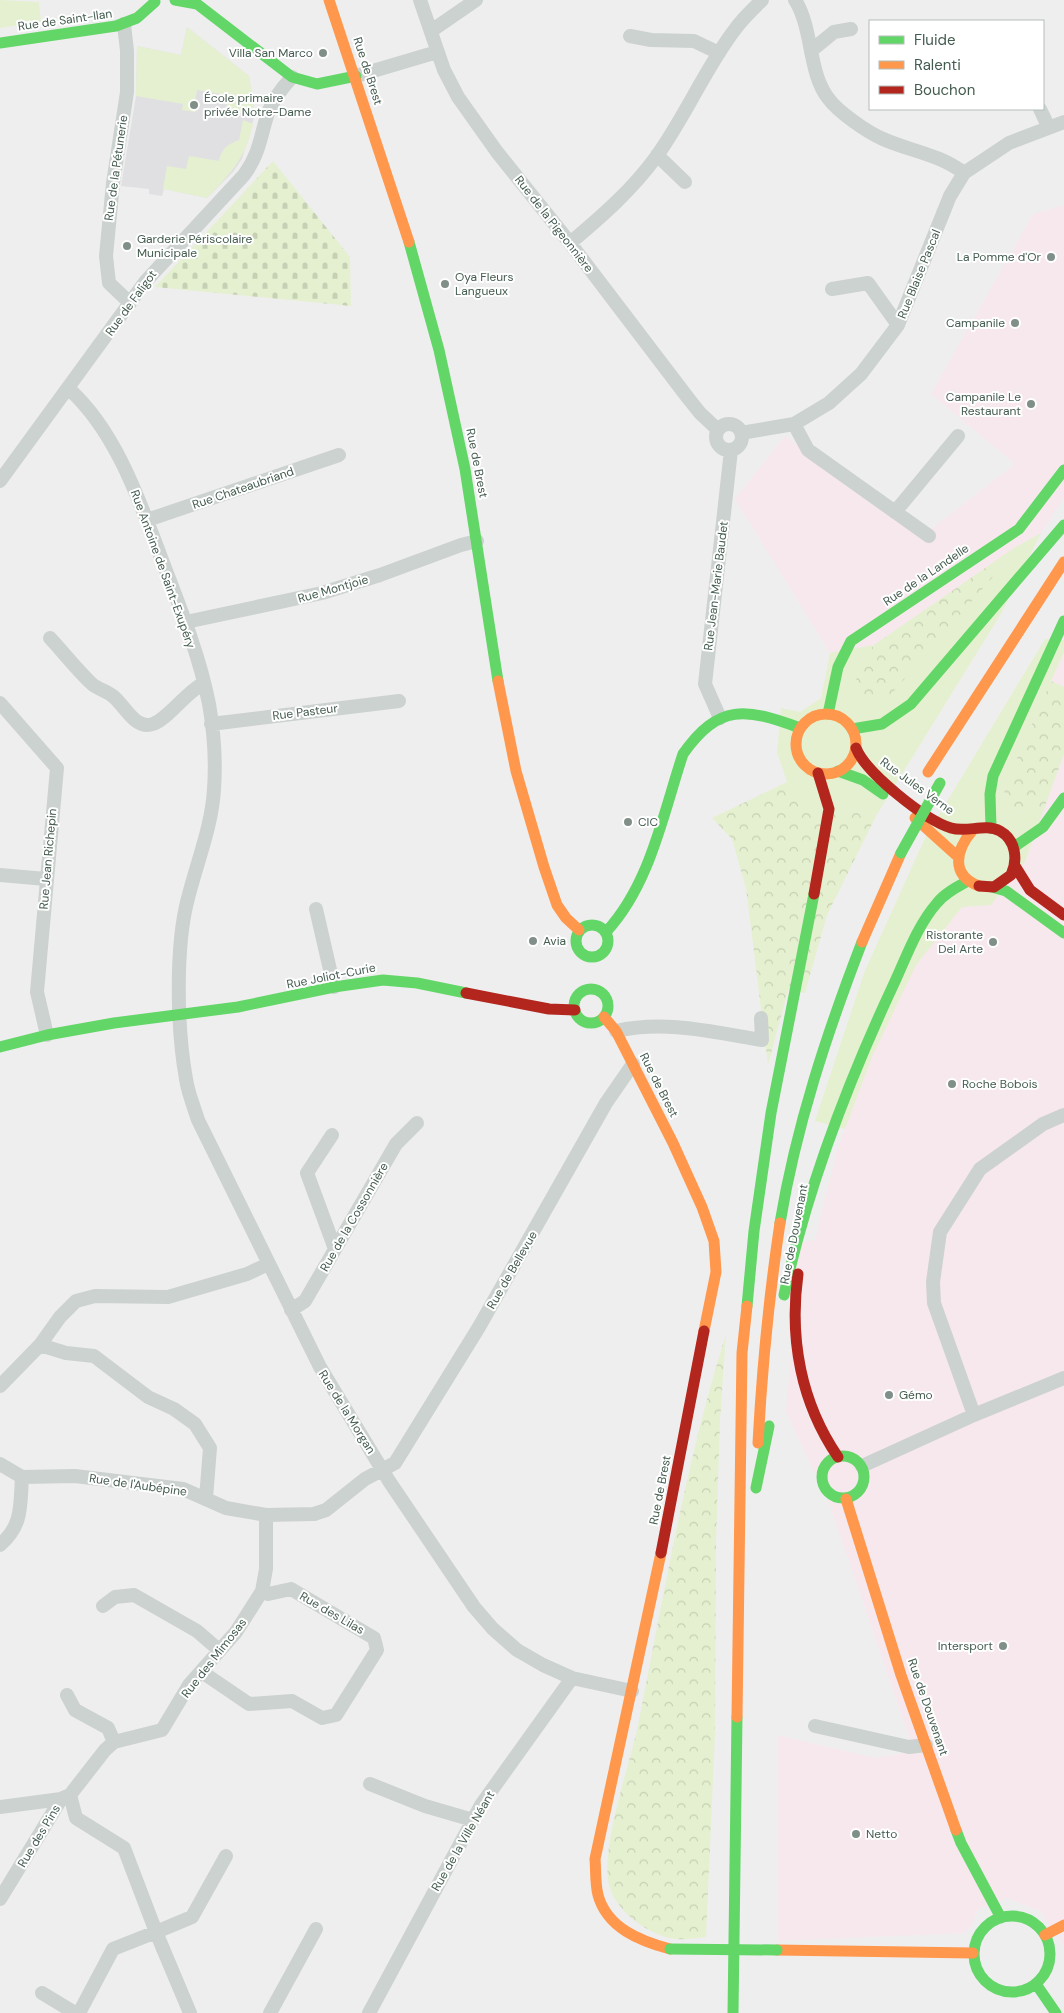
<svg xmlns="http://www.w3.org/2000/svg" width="1064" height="2013" viewBox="0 0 1064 2013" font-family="'DM Sans',sans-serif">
<defs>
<pattern id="forest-crowns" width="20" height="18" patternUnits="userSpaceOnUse" patternTransform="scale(1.25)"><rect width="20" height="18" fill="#e5f0d0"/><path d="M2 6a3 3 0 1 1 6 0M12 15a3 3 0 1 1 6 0" fill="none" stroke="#c6d0b4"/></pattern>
<pattern id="cemetery-stones" width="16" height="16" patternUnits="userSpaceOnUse" patternTransform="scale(1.25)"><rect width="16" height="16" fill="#e5f0d0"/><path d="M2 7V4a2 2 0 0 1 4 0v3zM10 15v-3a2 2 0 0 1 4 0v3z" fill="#c6d0b4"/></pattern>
</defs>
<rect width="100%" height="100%" fill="#efeeef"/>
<path fill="#f7e8ed" d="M 1064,205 L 1064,498 L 1041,533 L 1014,548 L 874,645 L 830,653 L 735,499 L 785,436 L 921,537 L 1015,464 L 931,394 L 1033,214 Z
M 1064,652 L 1064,687 L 1051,681 Z
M 1064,754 L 1064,1946 L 1040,1911 L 1007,1898 L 977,1910 L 973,1923 L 965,1933 L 778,1941 L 777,1735 L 875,1758 L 914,1751 L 829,1503 L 786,1412 L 800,1243 L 815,1240 L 837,1150 L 872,1057 L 915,965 L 962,907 L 991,905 L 1025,862 Z"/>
<path fill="#e0e0e2" d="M 187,27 L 249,76 L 255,114 L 242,159 L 233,172 L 207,198 L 164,189 L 162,196 L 149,194 L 149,189 L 121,186 L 136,96 L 137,46 L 181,55 Z"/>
<path fill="#e5f0d0" d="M 0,0 L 39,2 L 41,22 L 0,28 Z
M 187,27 L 249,76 L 255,114 L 226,111 L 228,95 L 197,90 L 194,106 L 196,106 L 195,112 L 182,110 L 183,104 L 136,96 L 137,46 L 181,55 Z
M 243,120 L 253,124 C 246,158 230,174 207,198 L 163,189 L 167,166 L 186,169 L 189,156 L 219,161 C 222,148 227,145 239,140 Z
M 1041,533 L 1002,612 L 876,816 L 852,811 L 816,816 L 787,782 L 777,752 L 781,708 L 800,712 L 821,698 L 830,653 L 874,645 L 859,664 L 998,571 L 1014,548 Z
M 1045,639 L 1064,640 L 1064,652 L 1004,788 L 1006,806 L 1019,813 L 1044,809 L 1025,862 L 991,905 L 962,907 L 916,965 L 872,1057 L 845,1129 L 815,1121 L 864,973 L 925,838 Z"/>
<path fill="url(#forest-crowns)" d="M 1014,548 L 998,571 L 888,698 L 867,702 L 855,688 L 859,664 L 874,645 Z
M 1051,681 L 1064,687 L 1064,754 L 1044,809 L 1019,813 L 1006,806 L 1004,788 Z
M 787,782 L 816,816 L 852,811 L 876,816 L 827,915 L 805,993 L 788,990 L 768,1065 L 746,888 L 732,839 L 712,818 Z
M 726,1334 L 720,1421 L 716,1542 L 715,1734 L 706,1937 C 696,1938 686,1940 676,1939 C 651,1937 617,1912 610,1888 C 598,1852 630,1765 638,1725 C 664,1594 686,1461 726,1334 Z"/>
<path fill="url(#cemetery-stones)" d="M 273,161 L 350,257 L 351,306 L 155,287 Z"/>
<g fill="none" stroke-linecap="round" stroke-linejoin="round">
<path stroke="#ccd2cf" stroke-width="14" d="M 420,0 L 444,70 L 458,97 L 497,152 L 570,243 L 688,398 L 700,413 L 718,430
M 795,0 C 813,28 808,72 828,98 C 838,112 867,132 883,139 C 910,151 939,154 964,173
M 124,24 L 127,51 L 127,92 L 113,183 L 106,256 L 109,283 L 130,303
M 431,31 L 476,0
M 630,36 L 651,40 L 694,41 L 719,53
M 812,50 L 834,32 L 851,29
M 356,76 L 437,52
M 1040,109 L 1048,126
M 657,155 L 685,182
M 570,243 C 601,217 632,190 656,157 C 686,116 705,68 736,28 C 743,18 753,9 762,0
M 832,289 L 868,283 L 898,325
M 69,389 C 118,433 142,508 165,568 C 182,612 200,658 209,704 C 214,732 216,761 214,789 C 212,826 197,862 188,898 C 175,947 177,1029 186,1079 C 188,1093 194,1107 198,1120 L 320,1367 L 389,1481 L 474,1607 L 493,1629 L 517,1650 L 543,1665 L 572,1678 L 632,1691
M716 437a13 13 0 1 1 26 0a13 13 0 1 1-26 0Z
M 794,424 L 808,450 L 929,536
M 741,433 L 794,424 L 829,403 L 861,374 L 898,325 L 950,196 L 964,173 L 1009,143 L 1064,122
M 0,481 L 145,282 L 244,175 C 260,153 260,137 268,113 C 273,99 282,88 292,77
M 895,512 L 958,436
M 147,520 L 339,455
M 186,622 L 322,593 L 380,575 L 461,545 L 477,541
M 50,638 C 64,653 77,670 92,684 C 99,690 108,691 115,698 C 126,708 136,730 153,724 C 168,719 186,692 204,683
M 0,703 L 57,768 L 37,992 L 47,1035
M 720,718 L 705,684 L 731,450
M 211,724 L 399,701
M 0,875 L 46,879
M 316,909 L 334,987
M 616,1031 C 666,1020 712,1032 762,1040 L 761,1018
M 332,1135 L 307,1173 L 335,1249
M 291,1310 L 305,1301 L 396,1144 L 417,1123
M 40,1345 L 66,1353 L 94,1356 L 148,1397 L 174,1409 L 195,1424 L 210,1448 L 206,1498
M 0,1386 L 40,1345 L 60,1317 L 76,1301 L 95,1296 L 168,1297 L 247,1274 L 268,1264
M 974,1415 L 1064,1378
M 0,1464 L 22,1477 L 75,1476 L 183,1489 L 226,1508 L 266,1515 L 314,1514 L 326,1510 L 365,1479 L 395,1463 L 479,1327 L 606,1103 L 633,1064
M 862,1466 L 974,1415 L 934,1303 L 933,1282 L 940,1232 L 980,1169 L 1043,1124 L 1064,1115
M 0,1545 C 23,1525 20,1506 22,1477
M 103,1606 L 115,1597 L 134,1595 L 197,1631 L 219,1650
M 202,1672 L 249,1704 L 292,1701 L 322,1718 L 336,1715 L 377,1650 L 374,1638 L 291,1589 L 268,1594 L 262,1591
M 67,1695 L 75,1710 L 108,1728 L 114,1742
M 815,1726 L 909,1747 L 926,1745
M 370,1784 L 425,1806 L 473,1820
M 70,1795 L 76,1818 L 124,1848 L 156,1932 L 113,1949 L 79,2013
M 0,1807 L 61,1799 L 70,1795 L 105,1750 L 114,1742 L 162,1730 L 189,1685 L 236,1632 L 262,1591 L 266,1569 L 266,1515
M 0,1899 L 61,1799
M 42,1993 L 75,2013
M 190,2013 L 156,1932 L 192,1917 L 226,1856
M 270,2013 L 316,1929
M 369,2013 L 481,1805 L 572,1678"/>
<path stroke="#63d668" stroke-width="11" d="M 175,0 L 197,4 L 292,77 L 317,84 L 356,76
M 0,43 L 116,26 L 137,18 L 155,2
M 409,242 L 439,350 L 465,469 L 498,681
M 828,714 L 838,667 L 851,641 L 1019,529 L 1064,470
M 852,729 L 882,724 L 911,704 L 1064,525
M 838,771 L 863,780 L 883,794
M 991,828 L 990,794 L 993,776 L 1064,621
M 1014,847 L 1043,827 L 1064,798
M 992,887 L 1006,891 L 1064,933
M576 941a16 16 0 1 1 32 0a16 16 0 1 1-32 0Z
M 606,932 C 650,885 663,814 683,754 C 719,703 746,708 800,728
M574 1006a17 17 0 1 1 34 0a17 17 0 1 1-34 0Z
M 0,1047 L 47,1035 L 114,1023 L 238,1007 L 334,987 L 383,980 L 417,983 L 466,993
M 780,1223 C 796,1126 827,1033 862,942
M 784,1295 C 807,1189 845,1089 891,990 C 905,961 916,927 937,903 C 945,893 957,887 968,881
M 747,1306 L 754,1231 L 771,1113 L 814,894
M822 1477a21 21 0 1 1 42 0a21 21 0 1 1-42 0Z
M 756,1488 L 769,1426
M 956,1830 L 961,1843 L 1001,1918
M974 1954a38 38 0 1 1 76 0a38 38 0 1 1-76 0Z
M 1036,1984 L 1056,2013
M 733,2013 L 737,1717"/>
<path stroke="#ff974d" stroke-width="11" d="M 329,0 L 409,242
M 498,681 L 516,771 L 544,867 L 557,905 L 566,918 L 579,930
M796 744a30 30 0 1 1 60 0a30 30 0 1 1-60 0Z
M 928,772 L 1064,562
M 915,818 L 956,855
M 972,831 C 956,850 950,875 979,886
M 862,942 L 901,853
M 604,1017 L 616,1031 L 673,1143 L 702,1207 L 714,1241 L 716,1272 L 704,1331
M 758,1443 C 762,1369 769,1296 780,1223
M 846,1499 L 901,1675 L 956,1830
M 661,1553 L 595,1859 C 596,1871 595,1883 598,1895 C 607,1928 640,1941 670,1949
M 737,1717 L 742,1353 L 747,1306
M 1045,1935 L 1064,1925
M 777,1950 L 973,1953"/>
<path stroke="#b3261e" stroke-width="11" d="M 856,748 C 866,773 925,820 951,828 C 967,833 985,823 1000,831 C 1016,840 1018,860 1011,875 L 994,887 L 979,886
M 1015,866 L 1030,890 L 1064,915
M 814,894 L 829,809 L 818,773
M 466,993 L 549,1009 L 575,1010
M 798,1274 C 789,1339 801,1403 838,1457
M 661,1553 L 704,1331"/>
<path stroke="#63d668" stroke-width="11" d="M 901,853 L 940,783
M 670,1949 L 777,1950"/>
</g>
<g fill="#808f87" stroke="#fff" stroke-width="2">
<circle cx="323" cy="53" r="5"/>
<circle cx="194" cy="105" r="5"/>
<circle cx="127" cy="246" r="5"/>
<circle cx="1051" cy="257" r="5"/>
<circle cx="445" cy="284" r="5"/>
<circle cx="1015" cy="323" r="5"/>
<circle cx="1031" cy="404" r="5"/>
<circle cx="628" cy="822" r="5"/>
<circle cx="533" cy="941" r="5"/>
<circle cx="993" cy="942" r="5"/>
<circle cx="952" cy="1084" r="5"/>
<circle cx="889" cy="1395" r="5"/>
<circle cx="1003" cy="1646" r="5"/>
<circle cx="856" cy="1834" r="5"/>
</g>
<g text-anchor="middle" stroke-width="4" stroke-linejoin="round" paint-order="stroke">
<g font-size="12" fill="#445c4f" stroke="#fff">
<text transform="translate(65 20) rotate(-8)" y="4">Rue de Saint-Ilan</text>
<text transform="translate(368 71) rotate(72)" y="4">Rue de Brest</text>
<text transform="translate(116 168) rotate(-82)" y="4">Rue de la Pétunerie</text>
<text transform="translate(554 224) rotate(52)" y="4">Rue de la Pigeonnière</text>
<text transform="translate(919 274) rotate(-68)" y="4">Rue Blaise Pascal</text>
<text transform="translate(131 303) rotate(-54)" y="4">Rue de Faligot</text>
<text transform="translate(477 463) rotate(79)" y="4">Rue de Brest</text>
<text transform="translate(243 488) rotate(-19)" y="4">Rue Chateaubriand</text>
<text transform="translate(163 569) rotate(70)" y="4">Rue Antoine de Saint-Exupéry</text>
<text transform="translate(926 575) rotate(-34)" y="4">Rue de la Landelle</text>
<text transform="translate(716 586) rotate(-83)" y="4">Rue Jean-Marie Baudet</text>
<text transform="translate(333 589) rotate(-16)" y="4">Rue Montjoie</text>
<text transform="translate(305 712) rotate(-7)" y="4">Rue Pasteur</text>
<text transform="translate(917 786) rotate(36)" y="4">Rue Jules Verne</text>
<text transform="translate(48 859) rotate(-85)" y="4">Rue Jean Richepin</text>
<text transform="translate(331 976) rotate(-11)" y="4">Rue Joliot-Curie</text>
<text transform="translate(659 1085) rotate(63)" y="4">Rue de Brest</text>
<text transform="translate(354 1217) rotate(-60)" y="4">Rue de la Cossonnière</text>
<text transform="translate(794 1234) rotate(-79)" y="4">Rue de Douvenant</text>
<text transform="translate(512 1270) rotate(-60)" y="4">Rue de Bellevue</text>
<text transform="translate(347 1412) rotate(58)" y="4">Rue de la Morgan</text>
<text transform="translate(138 1485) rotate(8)" y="4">Rue de l'Aubépine</text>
<text transform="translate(660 1490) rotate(-79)" y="4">Rue de Brest</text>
<text transform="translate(332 1613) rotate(30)" y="4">Rue des Lilas</text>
<text transform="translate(214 1658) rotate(-52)" y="4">Rue des Mimosas</text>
<text transform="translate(928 1707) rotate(71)" y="4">Rue de Douvenant</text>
<text transform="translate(39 1836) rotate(-59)" y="4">Rue des Pins</text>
<text transform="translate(463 1841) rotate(-60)" y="4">Rue de la Ville Néant</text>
</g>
<g font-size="12" fill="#445c4f" stroke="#fff" text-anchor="start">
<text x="313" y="57" text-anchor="end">Villa San Marco</text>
<text x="204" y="102">École primaire<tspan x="204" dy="14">privée Notre-Dame</tspan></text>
<text x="137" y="243">Garderie Périscolaire<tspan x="137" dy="14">Municipale</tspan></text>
<text x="1041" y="261" text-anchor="end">La Pomme d'Or</text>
<text x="455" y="281">Oya Fleurs<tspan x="455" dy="14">Langueux</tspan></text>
<text x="1005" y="327" text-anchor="end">Campanile</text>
<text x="1021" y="401" text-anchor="end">Campanile Le<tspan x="1021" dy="14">Restaurant</tspan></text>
<text x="638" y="826">CIC</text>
<text x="983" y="939" text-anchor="end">Ristorante<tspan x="983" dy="14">Del Arte</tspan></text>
<text x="543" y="945">Avia</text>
<text x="962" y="1088">Roche Bobois</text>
<text x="899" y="1399">Gémo</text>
<text x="993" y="1650" text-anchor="end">Intersport</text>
<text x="866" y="1838">Netto</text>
</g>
</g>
<rect x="869" y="20" width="175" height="90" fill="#ffffff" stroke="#b4beb9"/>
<rect x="879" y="36" width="25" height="8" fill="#63d668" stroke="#b4beb9"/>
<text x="914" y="45" font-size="15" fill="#445c4f">Fluide</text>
<rect x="879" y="61" width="25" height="8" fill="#ff974d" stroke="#b4beb9"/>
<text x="914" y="70" font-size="15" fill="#445c4f">Ralenti</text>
<rect x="879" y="86" width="25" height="8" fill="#b3261e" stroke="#b4beb9"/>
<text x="914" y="95" font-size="15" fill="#445c4f">Bouchon</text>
</svg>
